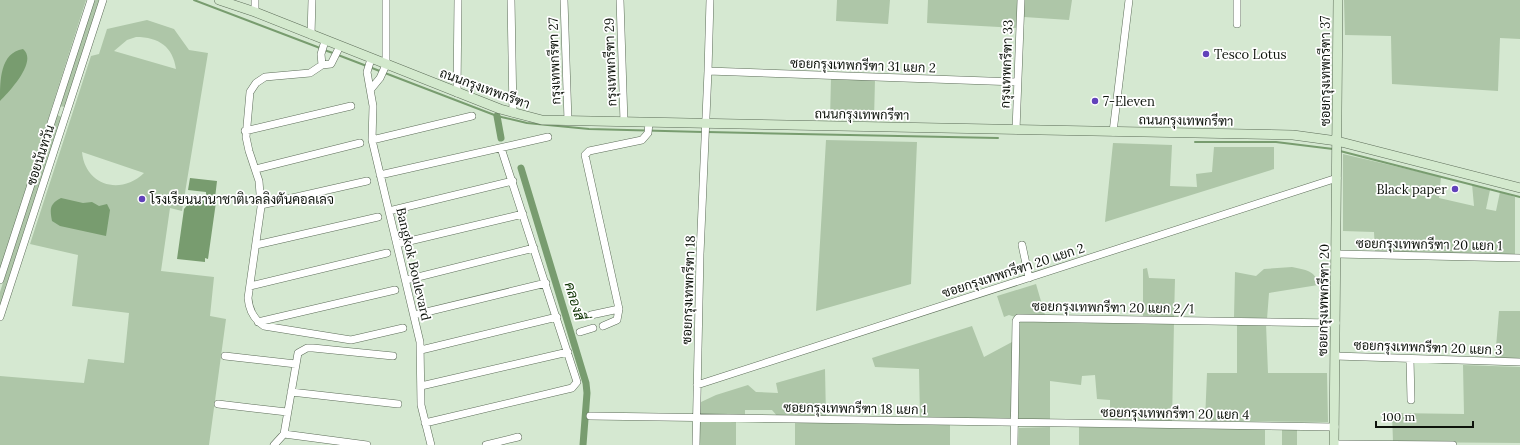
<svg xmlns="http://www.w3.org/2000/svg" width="1520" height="445" viewBox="0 0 1520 445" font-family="Lora,Sarabun,serif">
<rect width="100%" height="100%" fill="#d5e8d1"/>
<path fill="#aec6a8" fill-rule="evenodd" d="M 0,0 L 86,0 L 0,270 Z
M 93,0 L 100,0 L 65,107 L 59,106 Z
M 837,0 L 890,0 L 888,24 L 836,21 Z
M 928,0 L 1017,0 L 1017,28 L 927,23 Z
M 1024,0 L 1072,0 L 1069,20 L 1024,17 Z
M 1344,0 L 1520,0 L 1520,39 L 1500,38 L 1498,91 L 1392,84 L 1391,36 L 1345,35 Z
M 147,20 L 174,29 L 189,50 L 208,53 L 182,211 L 170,208 L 161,271 L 214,277 L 210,316 L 226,319 L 209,445 L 0,445 L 0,376 L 84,383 L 88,359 L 124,363 L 129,313 L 72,306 L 78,255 L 30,244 L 91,56 L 99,54 L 107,29 ZM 136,37 C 159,37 173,47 176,69 L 114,51 L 127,40 ZM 82,152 L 144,173 C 120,196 85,185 82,152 Z
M 831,78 L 875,79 L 874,120 L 830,119 Z
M 57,115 L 62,117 L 0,309 L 0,292 Z
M 826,140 L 917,142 L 911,284 L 816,311 Z
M 1113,143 L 1172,145 L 1170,186 L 1197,187 L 1196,174 L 1212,172 L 1214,147 L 1274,147 L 1274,169 L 1105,222 Z
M 1343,154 L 1441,177 L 1439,198 L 1474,206 L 1472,184 L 1490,190 L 1486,209 L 1496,211 L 1500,192 L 1515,197 L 1515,255 L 1375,252 L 1374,232 L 1343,231 Z
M 1292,267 C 1305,270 1316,270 1318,285 L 1269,293 L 1267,319 L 1234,317 L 1235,272 L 1256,276 L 1264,269 Z
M 1147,268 L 1149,278 L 1175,279 L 1174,318 L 1143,316 L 1143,269 Z
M 1036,284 L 1045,315 L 1015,317 L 1009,315 L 1004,317 L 997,296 Z
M 1499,311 L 1520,311 L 1520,359 L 1495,359 Z
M 1023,320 L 1174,322 L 1172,422 L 1110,420 L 1110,400 L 1097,399 L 1095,375 L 1082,376 L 1081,385 L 1050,381 L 1050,419 L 1017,419 L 1019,323 Z
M 1237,323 L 1266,324 L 1268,373 L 1327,373 L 1328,422 L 1205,421 L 1207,373 L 1237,373 Z
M 972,326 L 984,357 L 1012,342 L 1012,414 L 1009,420 L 920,418 L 919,369 L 875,367 L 872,358 Z
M 1463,365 L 1520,367 L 1520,443 L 1393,442 L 1392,413 L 1464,414 Z
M 825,369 L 826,418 L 778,417 L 772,410 L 745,410 L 745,416 L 700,416 L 701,402 L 716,395 L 748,385 L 756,392 L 778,393 L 776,383 Z
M 700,421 L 736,422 L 736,445 L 700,445 Z
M 795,422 L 950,425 L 950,445 L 795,445 Z
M 1050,427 L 1050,445 L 1018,445 L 1019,428 Z
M 1079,427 L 1265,429 L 1265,445 L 1079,445 Z
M 1282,429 L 1297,430 L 1297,445 L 1282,445 Z"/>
<path fill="#789c6f" d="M 23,49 C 38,61 10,91 0,101 C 0,80 0,53 23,49 Z
M 190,178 L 217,181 L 215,198 L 206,197 L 206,192 L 188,190 Z
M 61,198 L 83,203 L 92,202 L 99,206 L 107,204 L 110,210 L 106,236 L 60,226 L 52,221 C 50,210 49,204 61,198 Z
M 190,199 L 216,202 L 208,259 L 205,258 L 205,262 L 177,259 L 184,209 L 189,203 Z"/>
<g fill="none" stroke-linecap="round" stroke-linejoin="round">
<path stroke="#789c6f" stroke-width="2" d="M 194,0 L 320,48
M 324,50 L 333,53
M 338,55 L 497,116 L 527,123 L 589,129 L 703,132
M 707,132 L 998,138
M 1195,142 L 1276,142 L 1333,149
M 1340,151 L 1520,197"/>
<path stroke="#789c6f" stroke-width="7" d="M 497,116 L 501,138
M 521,168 L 586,383 L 587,393 L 583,445"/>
<defs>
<path id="street" d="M 511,0 L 513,113
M 564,0 L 568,121
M 620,0 L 624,122
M 255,12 L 255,0
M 1237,24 L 1237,0
M 311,35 L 312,0
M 340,46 L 331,64 L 322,65 L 310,73 L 265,77 L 256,83 L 250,92 L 246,137 L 249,151 L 259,181 L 261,207 L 248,298 C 249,310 253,319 264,326 L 351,340 L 403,328
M 371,59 L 367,72 L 373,106 L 372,140 L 420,342 L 421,405 L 431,445
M 322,65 L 321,54 L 325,41
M 708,71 L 1017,82
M 371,89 L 380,78 L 386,65 L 386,0
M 457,93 L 458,0
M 1016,130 L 1021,0
M 245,131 L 351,106
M 1113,132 L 1129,0
M 372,140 L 472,116
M 256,169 L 360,143
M 380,175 L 548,137
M 261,205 L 367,181
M 389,211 L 513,181
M 397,244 L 523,214
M 256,245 L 378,217
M 1022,245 L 1029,278
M 1337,254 L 1520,258
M 0,280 L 91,0
M 406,280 L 534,248
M 250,286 L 387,253
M 414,315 L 546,283
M 591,315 L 619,309 L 585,155 L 589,151 L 642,140 L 648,133 L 649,123
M 0,317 L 103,0
M 258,322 L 395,290
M 603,326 L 617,320 L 619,309
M 580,332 L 593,328
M 421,350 L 557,317
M 225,356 L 296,364
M 1335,356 L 1520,362
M 1410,359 L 1411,400
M 697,385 L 1337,178
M 421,386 L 568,352
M 291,392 L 398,404
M 218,404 L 287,412
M 590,416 L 1335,427
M 425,423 L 572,388 L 577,382 L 501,148
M 284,434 L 367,445
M 1334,444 L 1453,445
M 274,445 L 284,434 L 298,353 L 307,348 L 313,348 L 393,356
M 486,445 L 518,437
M 696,445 L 700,254 L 708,71 L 710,0
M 1014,445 L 1016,321 L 1018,318 L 1336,323"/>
<path id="secondary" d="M 219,0 L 255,12 L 500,109 L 542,120 L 1293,135 L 1337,141 L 1520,188
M 1334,445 L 1338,0"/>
</defs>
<use href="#street" stroke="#5d6d59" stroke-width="8"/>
<use href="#secondary" stroke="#5d6d59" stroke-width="10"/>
<use href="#street" stroke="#fff" stroke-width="7"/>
<use href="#secondary" stroke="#d3e9cd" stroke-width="9"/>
</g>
<g fill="#6142ba" stroke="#fff" stroke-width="1.5">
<circle cx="1206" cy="54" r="4"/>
<circle cx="1095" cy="101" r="4"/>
<circle cx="1455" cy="189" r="4"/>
<circle cx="142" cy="199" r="4"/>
</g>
<g text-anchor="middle" stroke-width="3.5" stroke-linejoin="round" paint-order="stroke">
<g font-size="13" fill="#0d130b" stroke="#fff" text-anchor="start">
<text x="1214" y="59">Tesco Lotus</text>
<text x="1103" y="106">7-Eleven</text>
<text x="1447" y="194" text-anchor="end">Black paper</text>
<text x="150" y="204">โรงเรียนนานาชาติเวลลิงตันคอลเลจ</text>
</g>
<g font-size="13" fill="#0d130b" stroke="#fff">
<text transform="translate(554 61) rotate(-92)" y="5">กรุงเทพกรีฑา 27</text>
<text transform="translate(610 62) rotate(-92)" y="5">กรุงเทพกรีฑา 29</text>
<text transform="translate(1006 64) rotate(-88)" y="5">กรุงเทพกรีฑา 33</text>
<text transform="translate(863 65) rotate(2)" y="5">ซอยกรุงเทพกรีฑา 31 แยก 2</text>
<text transform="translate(1325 71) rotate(-90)" y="5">ซอยกรุงเทพกรีฑา 37</text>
<text transform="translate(485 88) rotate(20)" y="5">ถนนกรุงเทพกรีฑา</text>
<text transform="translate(862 114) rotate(1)" y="5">ถนนกรุงเทพกรีฑา</text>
<text transform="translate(1186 120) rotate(1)" y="5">ถนนกรุงเทพกรีฑา</text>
<text transform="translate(40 155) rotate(-72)" y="5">ซอยนันทวัน</text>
<text transform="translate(1429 244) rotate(1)" y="5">ซอยกรุงเทพกรีฑา 20 แยก 1</text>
<text transform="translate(414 264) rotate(77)" y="5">Bangkok Boulevard</text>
<text transform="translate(1013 270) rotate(-18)" y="5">ซอยกรุงเทพกรีฑา 20 แยก 2</text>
<text transform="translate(688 290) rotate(-88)" y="5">ซอยกรุงเทพกรีฑา 18</text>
<text transform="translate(1323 300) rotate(-89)" y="5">ซอยกรุงเทพกรีฑา 20</text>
<text transform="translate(1113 307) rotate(1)" y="5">ซอยกรุงเทพกรีฑา 20 แยก 2/1</text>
<text transform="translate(1428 347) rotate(2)" y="5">ซอยกรุงเทพกรีฑา 20 แยก 3</text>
<text transform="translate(855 408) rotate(1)" y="5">ซอยกรุงเทพกรีฑา 18 แยก 1</text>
<text transform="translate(1175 413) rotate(1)" y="5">ซอยกรุงเทพกรีฑา 20 แยก 4</text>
</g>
<g font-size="14" font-style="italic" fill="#0e3303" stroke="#fff">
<text transform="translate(575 301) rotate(73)" y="5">คลองสี่</text>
</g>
</g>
<path d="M1376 421v6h97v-6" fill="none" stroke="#0d130b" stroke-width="2"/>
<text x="1382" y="421" font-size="12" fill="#0d130b" stroke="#ffffff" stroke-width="3" paint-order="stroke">100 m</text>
</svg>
